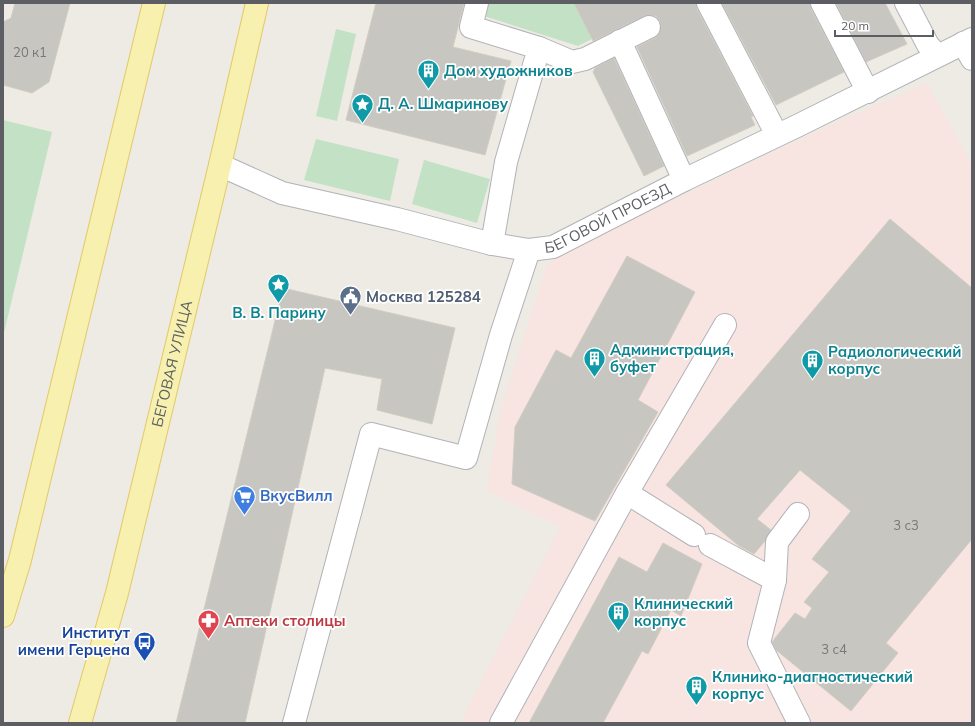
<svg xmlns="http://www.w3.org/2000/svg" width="975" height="726" viewBox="0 0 975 726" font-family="Mulish,sans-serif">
<rect width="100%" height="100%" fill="#edebe4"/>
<path fill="#f8e5e1" d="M 927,83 L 972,165 L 972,723 L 460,723 L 560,527 L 487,491 L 500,413 L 547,264 L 578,246 L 804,137 Z"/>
<path fill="#c3e2c5" d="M 487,3 L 574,3 L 592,39 L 578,46 L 484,16 Z
M 336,29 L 356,34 L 337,121 L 316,116 Z
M 3,120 L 52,132 L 3,337 Z
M 316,139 L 399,159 L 390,201 L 304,180 Z
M 424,160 L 490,179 L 477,223 L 412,204 Z"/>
<path fill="#c8c6c0" stroke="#d1cdc3" d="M 15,3 L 70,3 L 49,82 L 32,93 L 3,85 L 3,22 L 11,18 Z
M 376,3 L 464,3 L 453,47 L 511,61 L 485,155 L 346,120 Z
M 574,3 L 696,3 L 697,9 L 753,116 L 751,117 L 755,125 L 687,156 L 637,47 L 655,38 L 659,34 L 661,27 L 660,21 L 656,16 L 649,15 L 644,16 L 593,41 Z
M 722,3 L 810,3 L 811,9 L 844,72 L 776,105 Z
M 836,3 L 885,3 L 907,44 L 866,62 Z
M 614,58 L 664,166 L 644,176 L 593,72 L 595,68 Z
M 890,219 L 972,288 L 972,539 L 886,643 L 898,653 L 851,711 L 776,650 L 772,642 L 795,613 L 805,619 L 812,608 L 804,602 L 829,572 L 812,559 L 851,511 L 800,470 L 757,519 L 771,530 L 765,541 L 754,554 L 739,546 L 666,485 Z
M 627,256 L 695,292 L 638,400 L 658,412 L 595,521 L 512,484 L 515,427 L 556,350 L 571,358 Z
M 283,288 L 455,328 L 432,424 L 377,410 L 382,379 L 325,368 L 245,723 L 176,723 Z
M 663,543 L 702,564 L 681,616 L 671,610 L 648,654 L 642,651 L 603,723 L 529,723 L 619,557 L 647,572 Z"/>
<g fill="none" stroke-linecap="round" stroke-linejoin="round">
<defs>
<g id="minor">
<path d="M 477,3 L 471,27 L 539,48 L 506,162 L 492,244"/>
<path d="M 708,3 L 777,135"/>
<path d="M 822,3 L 868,92"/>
<path d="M 906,3 L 928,45 L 937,55"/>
<path d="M 620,41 L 684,180"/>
<path d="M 963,43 L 972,59"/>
<path d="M 539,48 L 572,62 L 585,59 L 649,27"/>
<path id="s1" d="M 220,165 L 282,193 L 397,219 L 492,244 L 529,250 L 553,247 L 684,180 L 797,126 L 972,39"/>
<path d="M 627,493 L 694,535"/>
<path d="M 798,514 L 777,542 L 775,580 L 759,643 L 799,723"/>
<path d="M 710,545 L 775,580"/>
<path d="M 294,723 L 371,434 L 466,458 L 501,335 L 529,250"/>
<path d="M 501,723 L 627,493 L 725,325"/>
</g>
<g id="major">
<path d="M 3,616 L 20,560 L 154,3"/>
<path id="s2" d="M 80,723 L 117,593 L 220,165 L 257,3"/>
</g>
</defs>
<use href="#minor" stroke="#b1b3b8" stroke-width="24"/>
<use href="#major" stroke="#e3c967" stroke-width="24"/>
<use href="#minor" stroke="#fff" stroke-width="22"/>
<use href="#major" stroke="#f7f0af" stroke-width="22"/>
</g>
<defs>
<symbol id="building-pin" viewBox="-11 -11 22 30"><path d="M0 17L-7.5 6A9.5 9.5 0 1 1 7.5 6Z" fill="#0f9aa8" stroke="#fff"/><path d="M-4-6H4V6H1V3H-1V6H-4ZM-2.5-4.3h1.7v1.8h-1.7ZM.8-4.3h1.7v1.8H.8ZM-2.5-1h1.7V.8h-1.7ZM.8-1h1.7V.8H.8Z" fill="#fff"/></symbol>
<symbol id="sight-pin" viewBox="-11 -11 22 30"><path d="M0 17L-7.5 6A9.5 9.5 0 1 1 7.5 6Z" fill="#0f9aa8" stroke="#fff"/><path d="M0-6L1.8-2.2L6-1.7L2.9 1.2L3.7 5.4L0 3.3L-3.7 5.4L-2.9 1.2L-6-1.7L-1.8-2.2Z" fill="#fff"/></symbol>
<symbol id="civic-pin" viewBox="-11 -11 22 30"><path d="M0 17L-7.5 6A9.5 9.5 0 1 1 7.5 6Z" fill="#5c6f8a" stroke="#fff"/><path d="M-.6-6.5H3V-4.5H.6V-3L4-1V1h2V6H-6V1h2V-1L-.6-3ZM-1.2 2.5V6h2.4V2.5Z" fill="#fff"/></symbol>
<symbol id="supermarket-pin" viewBox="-11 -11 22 30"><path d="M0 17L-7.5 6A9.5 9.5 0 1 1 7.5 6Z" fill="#3f7fe0" stroke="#fff"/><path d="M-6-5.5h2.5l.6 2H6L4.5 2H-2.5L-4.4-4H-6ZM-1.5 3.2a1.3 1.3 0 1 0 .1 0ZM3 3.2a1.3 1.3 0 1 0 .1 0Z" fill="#fff"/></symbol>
<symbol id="pharmacy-pin" viewBox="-11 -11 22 30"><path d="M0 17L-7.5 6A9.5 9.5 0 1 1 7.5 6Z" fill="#e0444e" stroke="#fff"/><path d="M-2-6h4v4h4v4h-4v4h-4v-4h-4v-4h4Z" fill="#fff"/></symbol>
<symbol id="bus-pin" viewBox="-11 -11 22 30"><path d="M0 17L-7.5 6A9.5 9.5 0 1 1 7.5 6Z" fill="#1a4fb4" stroke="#fff"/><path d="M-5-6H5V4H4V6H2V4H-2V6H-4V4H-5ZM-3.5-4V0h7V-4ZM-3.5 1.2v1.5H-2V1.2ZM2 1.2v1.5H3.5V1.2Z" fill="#fff"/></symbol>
</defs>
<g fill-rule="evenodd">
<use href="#building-pin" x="416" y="58" width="25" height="34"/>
<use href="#sight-pin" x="350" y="92" width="25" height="34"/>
<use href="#sight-pin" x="266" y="272" width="25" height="34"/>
<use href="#civic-pin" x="338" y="284" width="25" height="34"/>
<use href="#building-pin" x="582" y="346" width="25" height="34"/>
<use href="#building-pin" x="800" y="348" width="25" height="34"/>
<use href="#supermarket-pin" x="232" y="484" width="25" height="34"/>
<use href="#building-pin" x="606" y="600" width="25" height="34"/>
<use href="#pharmacy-pin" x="196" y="608" width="25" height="34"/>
<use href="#bus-pin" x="132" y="630" width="25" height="34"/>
<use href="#building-pin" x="684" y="674" width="25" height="34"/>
</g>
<g text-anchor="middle" stroke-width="3.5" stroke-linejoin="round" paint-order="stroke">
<g font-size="13" fill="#77787a">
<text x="30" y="57">20 к1</text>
<text x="906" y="530">3 с3</text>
<text x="834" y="654">3 с4</text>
</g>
<g font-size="15" font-weight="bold" fill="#0d838f" stroke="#fff" text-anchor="start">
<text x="444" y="76">Дом художников</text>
<text x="378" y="109">Д. А. Шмаринову</text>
<text x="279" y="318" text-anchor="middle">В. В. Парину</text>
<text x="610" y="355">Администрация,<tspan x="610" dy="17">буфет</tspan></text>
<text x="828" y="357">Радиологический<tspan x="828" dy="17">корпус</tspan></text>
<text x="634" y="609">Клинический<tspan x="634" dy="17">корпус</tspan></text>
<text x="712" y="682">Клинико-диагностический<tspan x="712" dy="17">корпус</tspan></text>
</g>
<g font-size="15" fill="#5c5e63" stroke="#fff">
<text dy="5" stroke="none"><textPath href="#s1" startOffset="407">БЕГОВОЙ ПРОЕЗД</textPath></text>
<text dy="5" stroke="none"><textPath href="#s2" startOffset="371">БЕГОВАЯ УЛИЦА</textPath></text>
</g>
<g font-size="15" font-weight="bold" fill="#4e5e75" stroke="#fff" text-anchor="start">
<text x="366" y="302">Москва 125284</text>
</g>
<g font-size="15" font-weight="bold" fill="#366cbe" stroke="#fff" text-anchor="start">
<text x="260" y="501">ВкусВилл</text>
</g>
<g font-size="15" font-weight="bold" fill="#be3a42" stroke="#fff" text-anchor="start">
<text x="224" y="626">Аптеки столицы</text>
</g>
<g font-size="15" font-weight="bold" fill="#164399" stroke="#fff" text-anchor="end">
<text x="130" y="638">Институт<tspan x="130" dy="17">имени Герцена</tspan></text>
</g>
</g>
<rect width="975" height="726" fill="none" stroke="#5c5e63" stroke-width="8"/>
<path d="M835 30v6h98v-6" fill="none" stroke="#5c5e63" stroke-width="2"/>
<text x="841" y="30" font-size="12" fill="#5c5e63" stroke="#ffffff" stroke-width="3" paint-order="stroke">20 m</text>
</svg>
